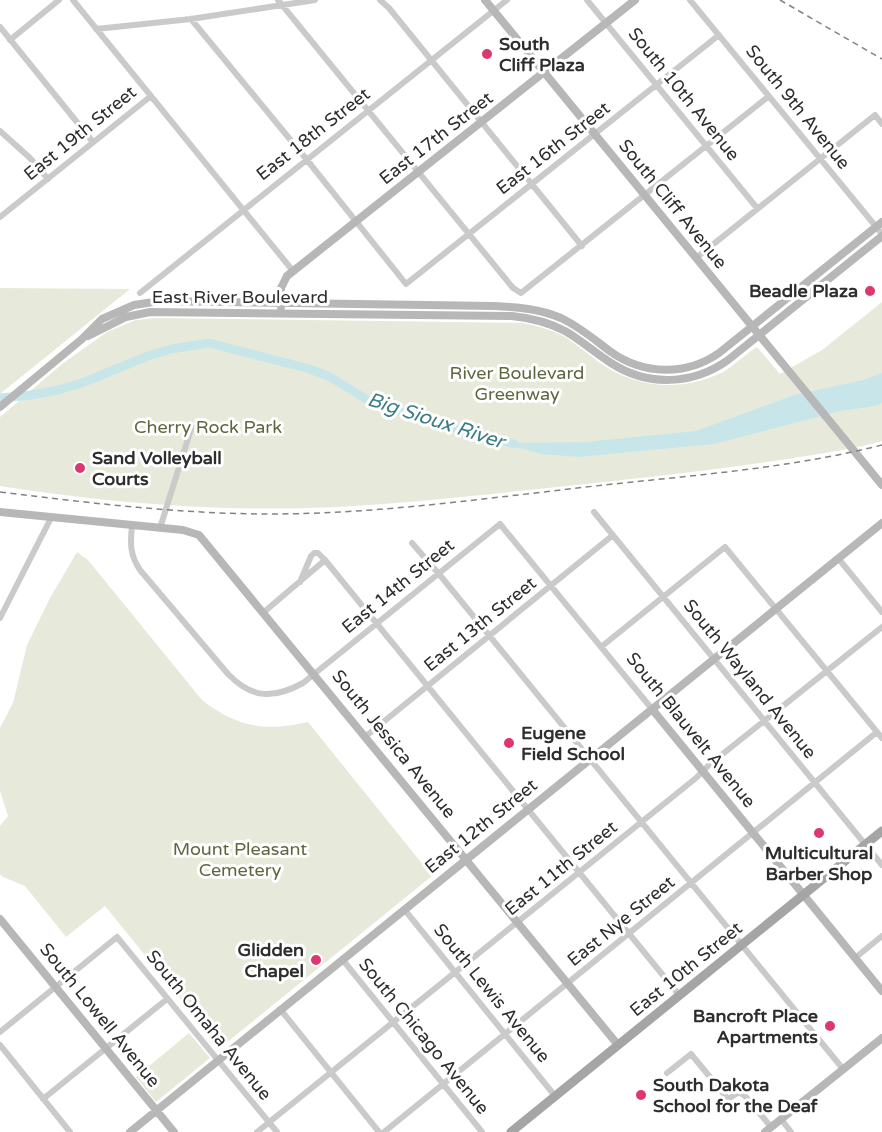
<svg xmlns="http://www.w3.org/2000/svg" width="882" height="1132" viewBox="0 0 882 1132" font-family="'Varela Round',sans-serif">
<rect width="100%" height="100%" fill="#fff"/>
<path fill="#e7eadb" d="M 0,288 L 130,289 L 0,394 Z
M 882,302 L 882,441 L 863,446 C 759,466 653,477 548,488 C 468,496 388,506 308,508 C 205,511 101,502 0,486 L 0,417 L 62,364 L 107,332 L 136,320 L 156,318 L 523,323 C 538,326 553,330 567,338 C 578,346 589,355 600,363 C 638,389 682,392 723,372 C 735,365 745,354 757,347 L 780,374 L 822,350 Z
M 77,552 L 88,560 L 202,700 C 237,727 265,732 308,722 L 432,876 L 220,1048 L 105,906 L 66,937 L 25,886 L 3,877 L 0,874 L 0,826 L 8,816 L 0,791 L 0,728 L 13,703 L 27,645 L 50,598 Z
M 189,1033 L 210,1058 L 156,1102 L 136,1077 Z"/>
<path fill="#c8e6ea" d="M 882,373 L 882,403 L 876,406 L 840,411 L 714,444 L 579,457 L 541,454 L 503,443 L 584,442 L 696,431 L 794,395 L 863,380 Z"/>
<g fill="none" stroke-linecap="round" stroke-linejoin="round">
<path stroke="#c8e6ea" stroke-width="9" d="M 0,398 L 31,395 L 58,390 L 82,383 L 148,356 L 171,349 L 209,343 L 310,369 L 330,377 L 373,403 L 428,421 L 514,444"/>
<path stroke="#cacaca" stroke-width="6" d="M 73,0 L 293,271
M 278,0 L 513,288 L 521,293 L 769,96
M 380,0 L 389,8 L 582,246
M 587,0 L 757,208
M 690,0 L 882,234
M 191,19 L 307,160 L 406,284 L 719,35
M 0,27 L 93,142
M 96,29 L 191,19 L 315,0
M 10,40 L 59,0
M 0,131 L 30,158 L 48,179
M 0,217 L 151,96
M 696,258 L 875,115 L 882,124
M 140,293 L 507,0
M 594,512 L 882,865
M 132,526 C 130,544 130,555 140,570 L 228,674 C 252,699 274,699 303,683 L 500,524 L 652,709
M 160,528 L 192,426
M 412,543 L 439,574 L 843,1069
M 838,558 L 882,612
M 325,560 L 679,995
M 264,612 L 325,560 L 318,553 L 314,553 L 311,556 L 300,582
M 0,618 L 51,518
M 601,647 L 725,547 L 882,738
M 366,736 L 613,535
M 404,909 L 555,1096
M 855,958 L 882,936
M 342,959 L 482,1132
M 280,1009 L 379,1132
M 0,1032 L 117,937 L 277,1132
M 0,1045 L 70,1132
M 667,1073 L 691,1054 L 728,1099 L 739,1092 L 745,1096 L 771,1127
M 43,1099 L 167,999
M 781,1119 L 791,1132
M 257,1132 L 696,778 L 710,764 L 882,627
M 384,1132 L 877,732"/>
<path stroke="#b7b7b7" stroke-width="8" d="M 485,0 L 882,485
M 281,307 L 281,288 L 287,276 L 635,0
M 88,336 L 126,317 L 150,312 L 512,316 C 531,318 548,322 565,331 C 581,340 595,353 611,363 C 648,387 693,385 728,360 L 882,236
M 0,407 L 82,339 L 102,319 L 134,305 L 160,301 L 494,306 C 517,307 540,309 561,318 C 580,327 595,340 611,352 C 644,375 686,376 719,353 L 882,222
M 0,512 L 183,530 L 199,535 L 618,1045
M 652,709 L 882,991
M 0,919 L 174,1132
M 130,1132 L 882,523
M 765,1132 L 882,1038"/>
<path stroke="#a5a5a5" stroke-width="9" d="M 511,1132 L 882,831"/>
<path stroke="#828282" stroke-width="1.5" stroke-dasharray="6 4.5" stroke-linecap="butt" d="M 780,0 L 882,59
M 0,492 C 90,503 180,514 271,514 C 382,514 494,497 604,485 C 697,475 791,468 882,445"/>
</g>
<g fill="#dd3670" stroke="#fff" stroke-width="2">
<circle cx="487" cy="54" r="6"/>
<circle cx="870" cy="291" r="6"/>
<circle cx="80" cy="468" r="6"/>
<circle cx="509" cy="743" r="6"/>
<circle cx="819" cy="833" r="6"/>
<circle cx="316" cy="960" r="6"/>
<circle cx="830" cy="1026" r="6"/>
<circle cx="641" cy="1095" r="6"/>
</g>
<g text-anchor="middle" stroke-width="6" stroke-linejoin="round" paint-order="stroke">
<g font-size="18" font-weight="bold" fill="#2d2d2d" stroke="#fff" text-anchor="start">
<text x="499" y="50">South<tspan x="499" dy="21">Cliff Plaza</tspan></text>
<text x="858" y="297" text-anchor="end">Beadle Plaza</text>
<text x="92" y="464">Sand Volleyball<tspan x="92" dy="21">Courts</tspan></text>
<text x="521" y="739">Eugene<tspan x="521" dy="21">Field School</tspan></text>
<text x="819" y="859" text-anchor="middle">Multicultural<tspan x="819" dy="21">Barber Shop</tspan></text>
<text x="304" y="956" text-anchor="end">Glidden<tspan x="304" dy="21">Chapel</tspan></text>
<text x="818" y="1022" text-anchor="end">Bancroft Place<tspan x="818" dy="21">Apartments</tspan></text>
<text x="653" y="1091">South Dakota<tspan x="653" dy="21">School for the Deaf</tspan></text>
</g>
<g font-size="18" fill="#2d2d2d" stroke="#fff">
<text transform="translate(684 94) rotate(51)" y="6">South 10th Avenue</text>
<text transform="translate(798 107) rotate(51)" y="6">South 9th Avenue</text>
<text transform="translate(80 133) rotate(-39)" y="6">East 19th Street</text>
<text transform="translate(313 134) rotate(-38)" y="6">East 18th Street</text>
<text transform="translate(436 138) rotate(-38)" y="6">East 17th Street</text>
<text transform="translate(553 148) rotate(-38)" y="6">East 16th Street</text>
<text transform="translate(673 204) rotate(51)" y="6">South Cliff Avenue</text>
<text x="240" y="303">East River Boulevard</text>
<text transform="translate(398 586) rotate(-39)" y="6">East 14th Street</text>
<text transform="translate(480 624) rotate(-39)" y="6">East 13th Street</text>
<text transform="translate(750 679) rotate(51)" y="6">South Wayland Avenue</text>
<text transform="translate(691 730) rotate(51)" y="6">South Blauvelt Avenue</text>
<text transform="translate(394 744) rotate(51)" y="6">South Jessica Avenue</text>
<text transform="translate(481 826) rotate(-39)" y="6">East 12th Street</text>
<text transform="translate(561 868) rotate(-39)" y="6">East 11th Street</text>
<text transform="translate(621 921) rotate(-39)" y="6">East Nye Street</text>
<text transform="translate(686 969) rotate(-39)" y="6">East 10th Street</text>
<text transform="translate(492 993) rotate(51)" y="6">South Lewis Avenue</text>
<text transform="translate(100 1015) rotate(51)" y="6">South Lowell Avenue</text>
<text transform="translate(209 1025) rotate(51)" y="6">South Omaha Avenue</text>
<text transform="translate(424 1036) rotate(51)" y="6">South Chicago Avenue</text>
</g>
<g font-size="18" fill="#5c673d" stroke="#fff">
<text x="517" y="379">River Boulevard<tspan x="517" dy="21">Greenway</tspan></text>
<text x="208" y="433">Cherry Rock Park</text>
<text x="240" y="855">Mount Pleasant<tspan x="240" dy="21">Cemetery</tspan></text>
</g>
<g font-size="20" font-style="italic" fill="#3d7d86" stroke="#fff">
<text transform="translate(436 420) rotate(18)" y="7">Big Sioux River</text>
</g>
</g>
</svg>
